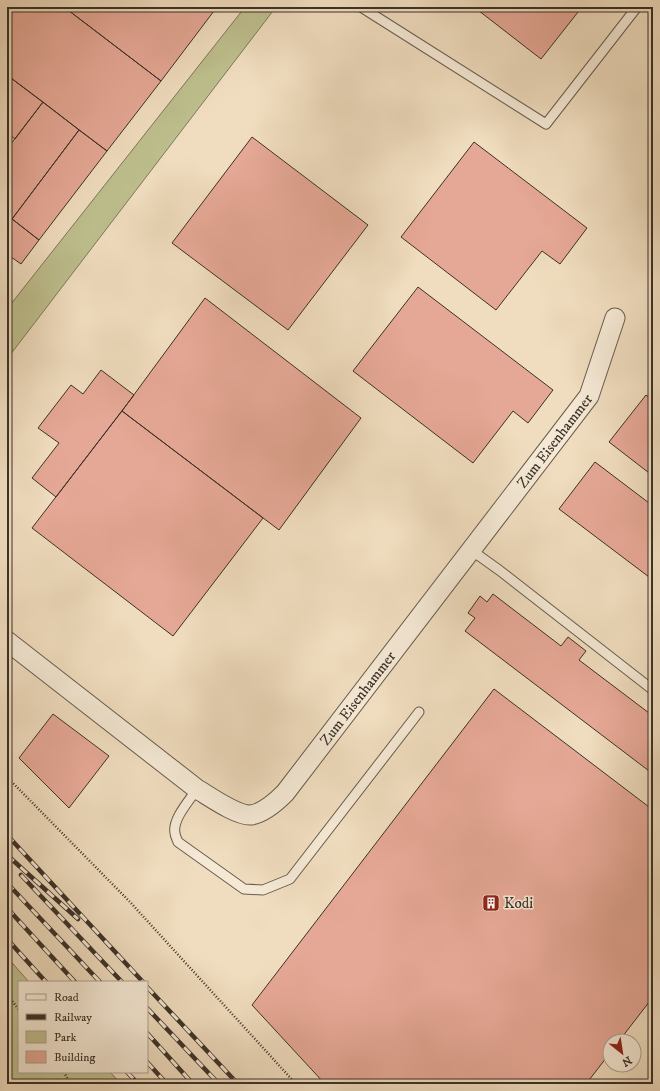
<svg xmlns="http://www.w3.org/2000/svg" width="660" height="1091" viewBox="0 0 660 1091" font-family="'IM FELL DW Pica',serif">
<rect width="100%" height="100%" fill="#f0ddbf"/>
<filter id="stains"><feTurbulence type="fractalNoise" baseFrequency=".005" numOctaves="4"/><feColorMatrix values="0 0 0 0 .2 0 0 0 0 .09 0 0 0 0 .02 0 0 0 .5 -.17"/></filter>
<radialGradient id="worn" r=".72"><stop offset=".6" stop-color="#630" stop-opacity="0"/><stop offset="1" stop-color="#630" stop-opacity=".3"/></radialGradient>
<path fill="#bebf8e" stroke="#7c785b" d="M 245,7 L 276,7 L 7,359 L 7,309 Z
M 7,957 L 29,982 L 19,982 L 19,1072 L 110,1072 L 121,1084 L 7,1084 Z"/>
<path fill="#e6a896" stroke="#3b3128" d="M 7,7 L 64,7 L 161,81 L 107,151 L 7,75 Z
M 64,7 L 217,7 L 161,81 Z
M 474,7 L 582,7 L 541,59 Z
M 7,75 L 43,102 L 15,139 L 7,133 Z
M 43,102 L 79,130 L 12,219 L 7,215 L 7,149 Z
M 79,130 L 107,151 L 39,240 L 12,219 Z
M 252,137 L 368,225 L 288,330 L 172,243 Z
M 474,142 L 587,228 L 560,264 L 542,251 L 496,310 L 401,237 Z
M 7,215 L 39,240 L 21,264 L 7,254 Z
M 418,287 L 553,390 L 528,423 L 513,411 L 473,463 L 353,371 Z
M 205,298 L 361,418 L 279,530 L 122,411 Z
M 101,370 L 134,395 L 56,497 L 32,478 L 59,443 L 38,428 L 71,385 L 83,394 Z
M 646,395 L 653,401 L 653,476 L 609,442 Z
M 122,411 L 263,518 L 173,636 L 32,528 Z
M 595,462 L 653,506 L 653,580 L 559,509 Z
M 493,594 L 561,646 L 568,637 L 586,651 L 579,660 L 653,716 L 653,774 L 465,631 L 475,618 L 468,613 L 480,596 L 487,602 Z
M 494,689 L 653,810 L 653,997 L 619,1041 L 610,1041 L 610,1053 L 586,1084 L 325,1084 L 252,1005 Z
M 53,714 L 109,756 L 69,808 L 19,758 Z"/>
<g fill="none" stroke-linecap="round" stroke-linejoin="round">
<defs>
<path id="service" d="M 361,7 L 546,124 L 637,7
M 471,550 L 499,570 L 653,690
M 197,789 C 190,800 172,819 175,833 C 175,836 177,839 178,842 L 244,889 L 263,890 L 290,879 L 419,712"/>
<g id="minor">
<path id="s1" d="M 7,641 L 197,789 C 209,796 237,816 251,815 C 264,813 276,802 285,793 L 589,396 L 615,318"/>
</g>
</defs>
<use href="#service" stroke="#685c4e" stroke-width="11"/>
<use href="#minor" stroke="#685c4e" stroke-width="21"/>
<path stroke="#3b3128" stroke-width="2.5" stroke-dasharray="1 2" stroke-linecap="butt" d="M 7,777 L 130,902 L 296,1084
M 7,994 L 19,1010
M 64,1072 L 70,1084"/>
<use href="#service" stroke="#f5e9d5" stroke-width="9"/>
<use href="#minor" stroke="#f5e9d5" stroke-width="19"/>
<defs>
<path id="rail" d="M 7,835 L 143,982
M 7,855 L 78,919
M 21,875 L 122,982
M 7,883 L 100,982
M 7,908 L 75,982
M 7,939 L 46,982
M 147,987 L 238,1084
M 147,1008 L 219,1084
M 147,1033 L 193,1084
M 147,1062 L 167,1084
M 127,1072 L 138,1084"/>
</defs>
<use href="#rail" stroke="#3b3128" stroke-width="4.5"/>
<use href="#rail" stroke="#f5e9d5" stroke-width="3" stroke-dasharray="9" stroke-linecap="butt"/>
</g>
<defs>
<symbol id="building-square" viewBox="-11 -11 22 22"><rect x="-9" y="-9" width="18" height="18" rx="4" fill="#8f2418" stroke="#f5e9d5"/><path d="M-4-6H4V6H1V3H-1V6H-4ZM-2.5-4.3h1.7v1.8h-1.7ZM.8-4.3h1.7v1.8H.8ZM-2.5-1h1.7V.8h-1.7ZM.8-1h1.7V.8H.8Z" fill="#fff"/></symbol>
</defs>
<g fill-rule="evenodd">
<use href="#building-square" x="481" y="893" width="20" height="20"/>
</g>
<g text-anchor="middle" stroke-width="3" stroke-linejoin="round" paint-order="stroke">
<g font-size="15" fill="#3b3128" stroke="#f5e9d5">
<text dy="5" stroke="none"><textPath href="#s1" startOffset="786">Zum Eisenhammer</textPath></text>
<text dy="5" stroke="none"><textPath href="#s1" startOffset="462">Zum Eisenhammer</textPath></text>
</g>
<g font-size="15" fill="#3b3128" stroke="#f5e9d5" text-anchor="start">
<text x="504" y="908">Kodi</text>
</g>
</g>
<rect width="660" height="1091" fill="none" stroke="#f0ddbf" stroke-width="24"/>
<rect x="8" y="8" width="644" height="1075" fill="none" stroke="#3b3128" stroke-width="2"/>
<rect x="12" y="12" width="636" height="1067" fill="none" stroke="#3b3128"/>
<rect x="18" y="981" width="130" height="92" fill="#f5e9d5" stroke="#ab9f90"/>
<rect x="26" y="994" width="20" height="6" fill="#f5e9d5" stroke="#ab9f90"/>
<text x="54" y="1001" font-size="12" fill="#3b3128">Road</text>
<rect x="26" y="1014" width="20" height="6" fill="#3b3128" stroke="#ab9f90"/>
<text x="54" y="1021" font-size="12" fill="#3b3128">Railway</text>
<rect x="26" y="1031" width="20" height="12" fill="#bebf8e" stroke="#ab9f90"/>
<text x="54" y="1041" font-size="12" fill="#3b3128">Park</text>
<rect x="26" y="1051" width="20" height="12" fill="#e6a896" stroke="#ab9f90"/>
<text x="54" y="1061" font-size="12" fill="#3b3128">Building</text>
<g transform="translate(622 1053) rotate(150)"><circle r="19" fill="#f5e9d5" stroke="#ab9f90"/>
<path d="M0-3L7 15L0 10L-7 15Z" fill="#8f2418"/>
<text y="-6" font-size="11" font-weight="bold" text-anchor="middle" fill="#3b3128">N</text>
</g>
<rect width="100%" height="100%" filter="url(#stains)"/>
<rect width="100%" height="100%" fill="url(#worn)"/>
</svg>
